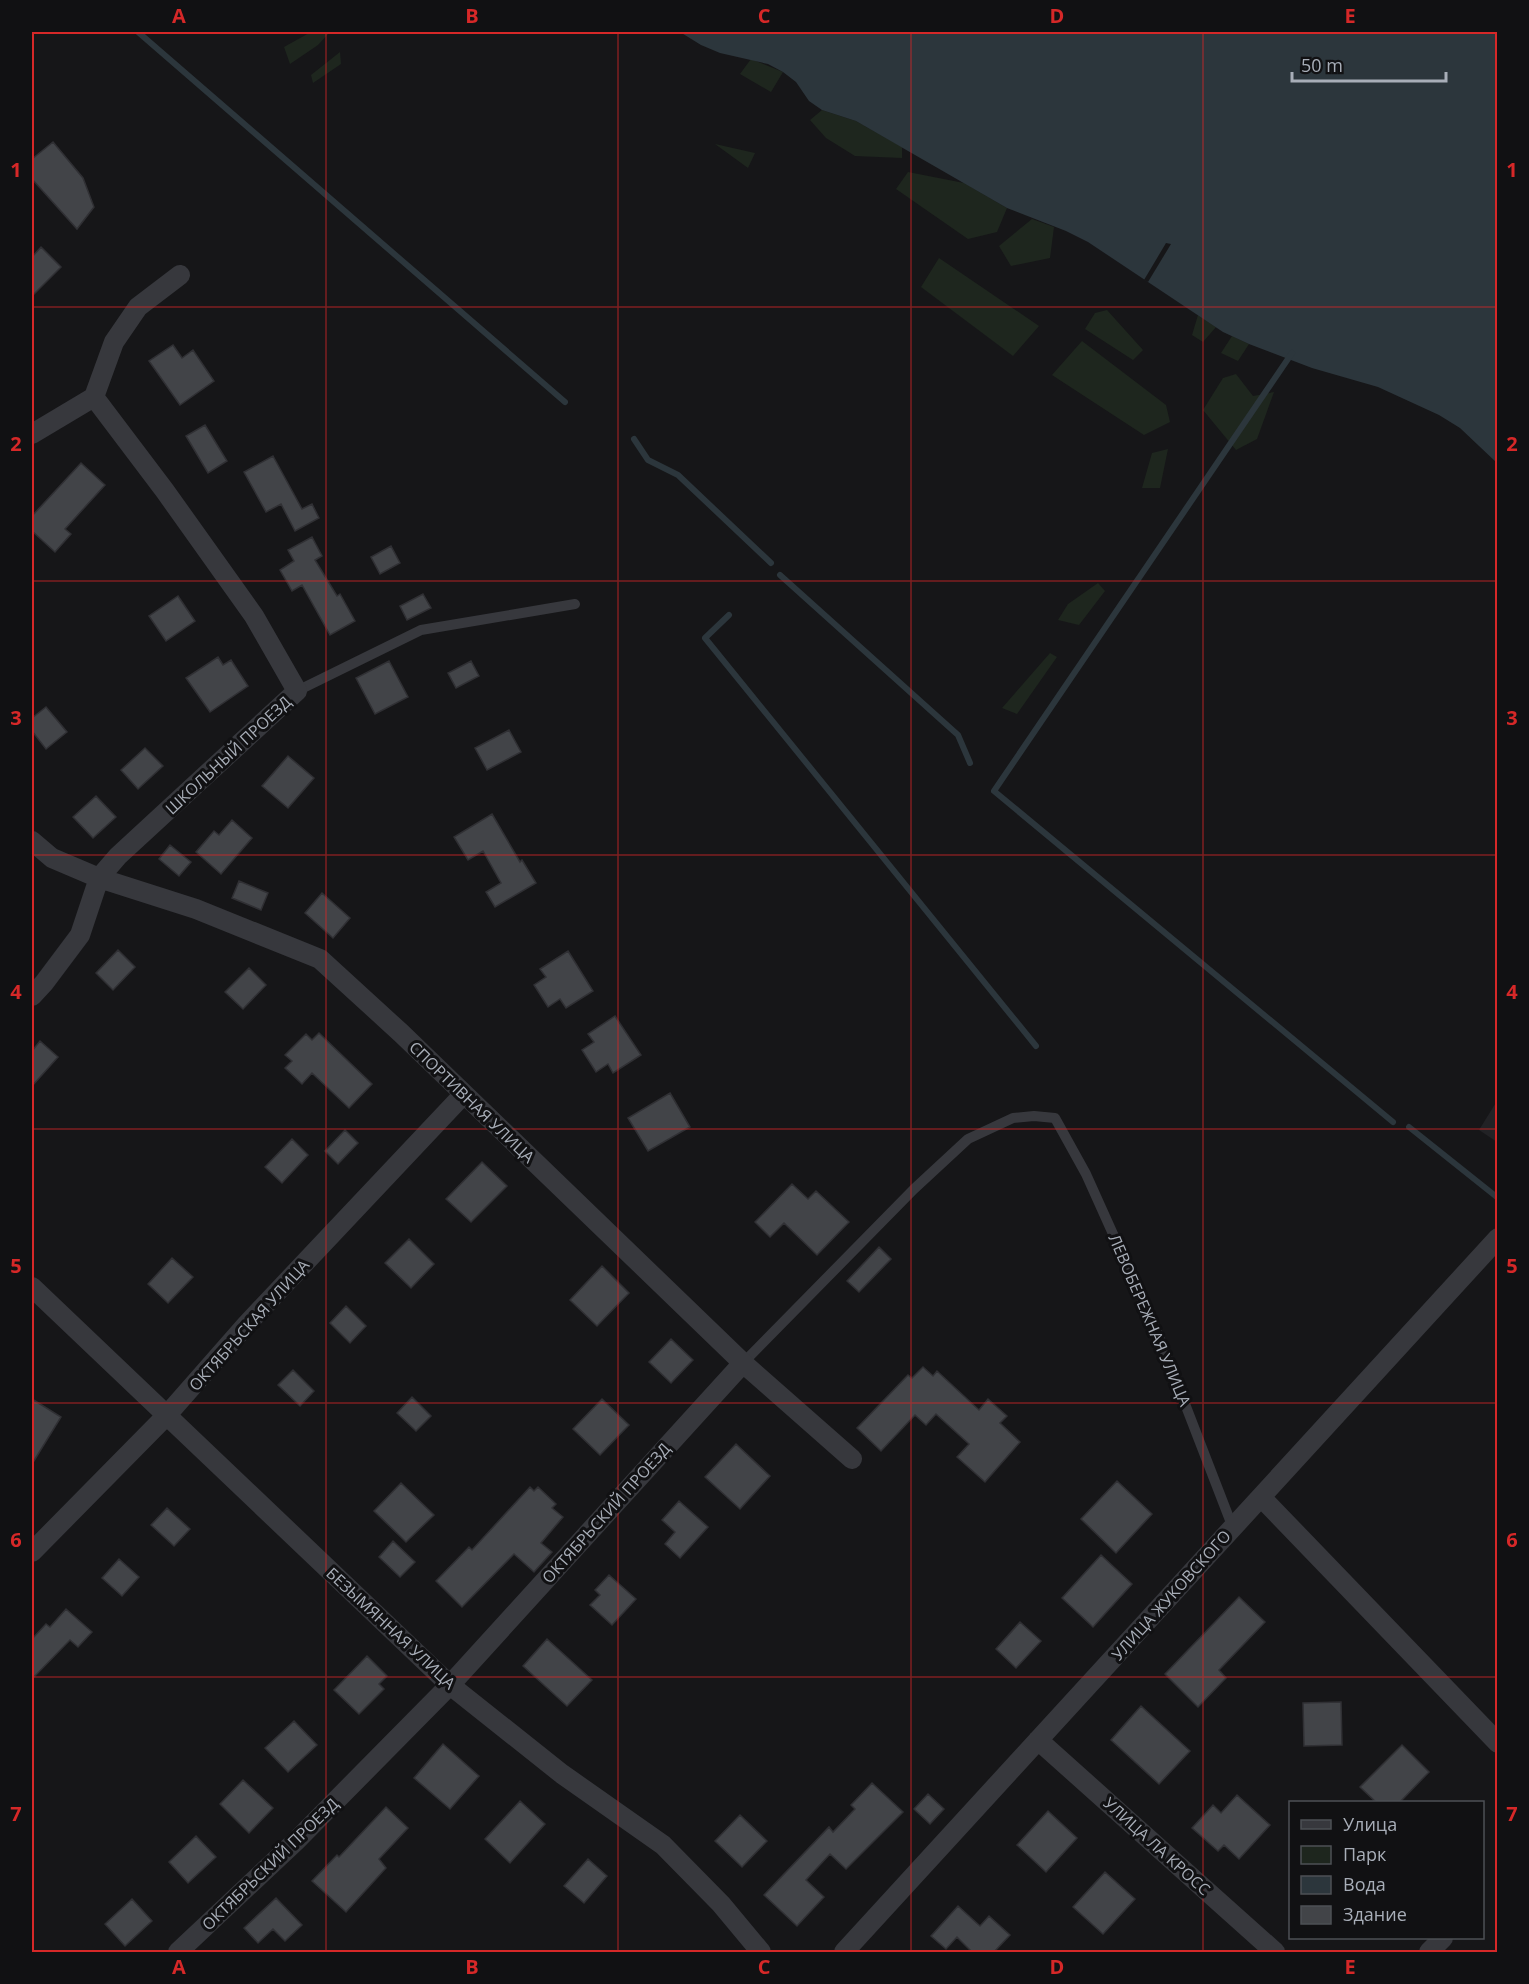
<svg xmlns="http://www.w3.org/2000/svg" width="1529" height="1984" viewBox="0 0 1529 1984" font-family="'Open Sans',sans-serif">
<rect width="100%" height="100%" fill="#161618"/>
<path fill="#222225" d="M 1497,1101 L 1497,1142 L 1479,1130 Z"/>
<path fill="#1e261e" d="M 311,32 L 330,32 L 318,45 L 290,64 L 284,47 Z
M 340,52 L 341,64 L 313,83 L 311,75 Z
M 751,59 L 783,72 L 771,92 L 740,74 Z
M 822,110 L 856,121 L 902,147 L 902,158 L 855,156 L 826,138 L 810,120 Z
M 715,144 L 755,153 L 748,168 Z
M 908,172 L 964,183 L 1007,208 L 997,232 L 968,239 L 896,189 Z
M 1032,219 L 1054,227 L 1050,258 L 1011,266 L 999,246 Z
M 939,258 L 1039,326 L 1013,356 L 921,287 Z
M 1107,310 L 1143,350 L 1133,360 L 1085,329 L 1095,313 Z
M 1198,315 L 1216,327 L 1203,342 L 1192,335 Z
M 1232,336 L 1249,344 L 1238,361 L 1221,353 Z
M 1082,341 L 1166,405 L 1170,422 L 1144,435 L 1052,375 Z
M 1236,374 L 1253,396 L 1274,392 L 1257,439 L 1236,450 L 1203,410 L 1223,378 Z
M 1168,449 L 1160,488 L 1142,488 L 1152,453 Z
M 1098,583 L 1105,591 L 1079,625 L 1058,620 L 1068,604 Z
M 1050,653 L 1057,657 L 1017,714 L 1002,708 Z"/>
<path fill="#2c363c" d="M 680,32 L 1497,32 L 1497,463 L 1460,428 L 1439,415 L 1378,387 L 1312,368 L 1249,344 L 1223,332 L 1088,242 L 1066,231 L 1007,208 L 856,121 L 822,110 L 809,101 L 796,82 L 783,72 L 768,64 L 720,53 L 701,45 Z"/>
<path fill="#161618" d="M 1166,243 L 1171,244 L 1148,282 L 1144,280 Z"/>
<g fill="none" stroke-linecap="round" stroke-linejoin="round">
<path stroke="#2c363c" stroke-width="6" d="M 138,32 L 565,402
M 1292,353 L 994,791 L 1393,1122
M 634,439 L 648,460 L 678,475 L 771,563
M 780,575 L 958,735 L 970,763
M 729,615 L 705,638 L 1036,1046
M 1409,1127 L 1498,1198"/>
</g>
<path fill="#424448" stroke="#303034" stroke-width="1.5" d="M 53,142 L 83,178 L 94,207 L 77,229 L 32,179 L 32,159 Z
M 41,247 L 61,267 L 32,296 L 32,257 Z
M 173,345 L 182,358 L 193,350 L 214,381 L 180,405 L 149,361 Z
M 205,425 L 227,461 L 208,473 L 186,436 Z
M 273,456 L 302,509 L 312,504 L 319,518 L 295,531 L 281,504 L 266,512 L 244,472 Z
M 81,463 L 105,485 L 65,529 L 71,534 L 55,552 L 32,531 L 32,516 Z
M 312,537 L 322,556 L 315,560 L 337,596 L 340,594 L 355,621 L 330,635 L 302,585 L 292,591 L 280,570 L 294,561 L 288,550 Z
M 391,546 L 400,563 L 380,574 L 371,557 Z
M 423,594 L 431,608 L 407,620 L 400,606 Z
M 178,596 L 195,621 L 166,641 L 149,616 Z
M 218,657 L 223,665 L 231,660 L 248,686 L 210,712 L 186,678 Z
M 389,661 L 408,697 L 375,714 L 356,678 Z
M 471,661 L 479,676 L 456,688 L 448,673 Z
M 46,707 L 67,732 L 46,749 L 32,731 L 32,718 Z
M 509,730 L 521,752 L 487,770 L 475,748 Z
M 145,748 L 163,766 L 138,789 L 121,770 Z
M 288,756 L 314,778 L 288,808 L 262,786 Z
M 96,796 L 116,817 L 93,838 L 73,817 Z
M 492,814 L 520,862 L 522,860 L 536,883 L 495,907 L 486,892 L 501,883 L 483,851 L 468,860 L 454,837 Z
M 232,820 L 252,838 L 221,874 L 196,852 L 214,831 L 219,835 Z
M 170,845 L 191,862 L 179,876 L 159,859 Z
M 239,881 L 268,893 L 261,910 L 232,898 Z
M 322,893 L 350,918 L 333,938 L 305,913 Z
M 118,950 L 135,967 L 113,990 L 96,973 Z
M 568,951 L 593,991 L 566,1008 L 560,999 L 548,1007 L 534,985 L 546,977 L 540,969 Z
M 249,968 L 266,985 L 243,1009 L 225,992 Z
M 615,1016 L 641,1055 L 613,1073 L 608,1064 L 596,1072 L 582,1050 L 594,1042 L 588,1034 Z
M 319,1033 L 372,1084 L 349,1108 L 312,1073 L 302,1084 L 285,1068 L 292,1061 L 285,1055 L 306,1034 L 312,1040 Z
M 40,1041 L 58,1057 L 32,1086 L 32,1051 Z
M 670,1093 L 690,1127 L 648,1151 L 628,1118 Z
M 345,1130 L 358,1143 L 338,1164 L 325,1151 Z
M 292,1139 L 308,1155 L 282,1183 L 265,1167 Z
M 482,1162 L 507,1186 L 471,1222 L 446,1199 Z
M 792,1184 L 808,1199 L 816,1191 L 849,1222 L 817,1255 L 784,1223 L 770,1237 L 755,1222 Z
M 409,1239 L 434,1264 L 411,1288 L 385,1263 Z
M 879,1247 L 891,1259 L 859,1292 L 847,1281 Z
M 172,1258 L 193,1277 L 168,1303 L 148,1284 Z
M 602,1266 L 629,1293 L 597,1326 L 570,1300 Z
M 346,1306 L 366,1326 L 350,1343 L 330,1323 Z
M 671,1339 L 693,1360 L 671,1383 L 649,1362 Z
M 923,1367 L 933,1376 L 937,1371 L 979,1410 L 988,1399 L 1007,1416 L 1000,1423 L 1020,1442 L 985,1482 L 957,1457 L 969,1444 L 936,1414 L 926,1425 L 915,1415 L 881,1451 L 857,1428 L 908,1375 L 912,1378 Z
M 293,1370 L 314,1391 L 300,1406 L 278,1385 Z
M 412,1397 L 431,1416 L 416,1431 L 397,1413 Z
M 32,1399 L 61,1417 L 32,1464 Z
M 602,1399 L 629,1425 L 600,1455 L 573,1429 Z
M 736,1444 L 770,1476 L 740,1509 L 705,1477 Z
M 1117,1481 L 1152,1514 L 1116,1553 L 1081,1519 Z
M 401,1483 L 434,1515 L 406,1542 L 374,1511 Z
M 530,1487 L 534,1491 L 538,1487 L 556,1504 L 552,1508 L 563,1517 L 541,1543 L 552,1552 L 534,1572 L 514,1554 L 462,1607 L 436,1581 L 469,1547 L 472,1550 Z
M 679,1501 L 708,1527 L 680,1558 L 665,1544 L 675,1532 L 662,1520 Z
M 167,1508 L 190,1529 L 174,1546 L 151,1525 Z
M 393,1541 L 415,1562 L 400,1577 L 379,1557 Z
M 1101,1555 L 1132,1584 L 1093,1627 L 1062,1598 Z
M 119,1559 L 139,1577 L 122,1596 L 102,1578 Z
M 609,1575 L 636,1599 L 612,1625 L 590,1605 L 600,1595 L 595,1590 Z
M 1239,1597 L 1265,1622 L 1219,1670 L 1226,1678 L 1198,1707 L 1165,1674 Z
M 66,1609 L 92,1632 L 78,1647 L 70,1640 L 32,1679 L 32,1639 L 46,1624 L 50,1627 Z
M 1020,1622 L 1041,1641 L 1016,1668 L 996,1649 Z
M 547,1639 L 592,1680 L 567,1706 L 523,1666 Z
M 367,1656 L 387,1676 L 379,1684 L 384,1689 L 359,1714 L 334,1690 Z
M 1341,1702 L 1342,1745 L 1304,1746 L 1303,1703 Z
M 1141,1706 L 1190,1751 L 1159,1784 L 1111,1740 Z
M 294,1721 L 317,1745 L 288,1772 L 265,1748 Z
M 443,1744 L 479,1776 L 450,1809 L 414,1778 Z
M 1402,1745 L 1429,1772 L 1399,1803 L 1377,1803 L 1360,1787 Z
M 243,1780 L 273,1808 L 249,1833 L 220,1804 Z
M 872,1783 L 903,1812 L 846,1869 L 830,1854 L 806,1880 L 824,1897 L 797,1926 L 764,1895 L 829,1827 L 833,1832 L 855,1809 L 851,1805 Z
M 928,1794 L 944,1809 L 930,1824 L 914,1809 Z
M 1237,1795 L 1270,1825 L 1239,1859 L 1224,1845 L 1218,1851 L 1192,1828 L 1213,1805 L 1221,1813 Z
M 520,1801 L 545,1824 L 510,1863 L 485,1839 Z
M 386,1807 L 408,1828 L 379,1859 L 386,1868 L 346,1912 L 312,1881 L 337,1855 L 339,1857 Z
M 1048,1811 L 1077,1838 L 1046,1872 L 1017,1845 Z
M 740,1815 L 767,1841 L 742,1867 L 715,1841 Z
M 196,1836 L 216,1857 L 188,1883 L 169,1862 Z
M 588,1859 L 607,1876 L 584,1903 L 564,1886 Z
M 1105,1872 L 1135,1899 L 1103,1934 L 1073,1907 Z
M 276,1898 L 302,1925 L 285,1941 L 273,1929 L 258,1943 L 244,1928 Z
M 132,1899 L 152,1921 L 125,1946 L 105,1924 Z
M 958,1906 L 980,1926 L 989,1916 L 1010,1935 L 993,1953 L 973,1953 L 957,1937 L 946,1949 L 931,1936 Z"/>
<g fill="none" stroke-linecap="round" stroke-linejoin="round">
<path stroke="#37383d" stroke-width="10" d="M 297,691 L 421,630 L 575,604
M 743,1363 L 914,1189 L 968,1139 L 1013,1118 L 1034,1116 L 1055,1118 L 1086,1174 L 1158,1334 L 1233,1528"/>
<path stroke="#37383d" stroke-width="20" d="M 32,434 L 94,397 L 114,342 L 138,307 L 180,275
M 32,841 L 52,858 L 99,878 L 196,909 L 320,959 L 401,1033 L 743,1363 L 852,1459
M 32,996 L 44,983 L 80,935 L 99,878 L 118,856 L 297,691 L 254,616 L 165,491 L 94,397
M 32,1287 L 450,1685 L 562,1774 L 663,1845 L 721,1904 L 761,1952
M 1261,1497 L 1498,1743
M 32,1552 L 167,1415 L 246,1325 L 463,1095
M 1038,1740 L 1275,1952
M 178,1952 L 296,1841 L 450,1685 L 743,1363
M 844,1952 L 1498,1238
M 1429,1952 L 1443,1938"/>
</g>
<path fill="none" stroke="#d62828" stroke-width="1.5" stroke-opacity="0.55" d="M 326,32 L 326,1952M 618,32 L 618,1952M 911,32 L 911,1952M 1203,32 L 1203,1952M 32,307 L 1498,307M 32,581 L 1498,581M 32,855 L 1498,855M 32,1129 L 1498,1129M 32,1403 L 1498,1403M 32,1677 L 1498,1677"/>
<g text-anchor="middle" stroke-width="6" stroke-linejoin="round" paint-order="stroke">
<g font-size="16" fill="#a8aeb8" stroke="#111113">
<text transform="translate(228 755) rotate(-43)" y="6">ШКОЛЬНЫЙ ПРОЕЗД</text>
<text transform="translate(472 1102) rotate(44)" y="6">СПОРТИВНАЯ УЛИЦА</text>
<text transform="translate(1150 1320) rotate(67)" y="6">ЛЕВОБЕРЕЖНАЯ УЛИЦА</text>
<text transform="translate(249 1325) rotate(-48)" y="6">ОКТЯБРЬСКАЯ УЛИЦА</text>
<text transform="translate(606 1513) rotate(-48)" y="6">ОКТЯБРЬСКИЙ ПРОЕЗД</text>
<text transform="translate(1171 1595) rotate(-48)" y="6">УЛИЦА ЖУКОВСКОГО</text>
<text transform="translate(391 1628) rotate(43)" y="6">БЕЗЫМЯННАЯ УЛИЦА</text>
<text transform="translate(1157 1846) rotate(42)" y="6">УЛИЦА ЛА КРОСС</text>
<text transform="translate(270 1864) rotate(-44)" y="6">ОКТЯБРЬСКИЙ ПРОЕЗД</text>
</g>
</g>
<rect width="1529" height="1984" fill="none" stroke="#111113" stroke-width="66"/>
<rect x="1289" y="1801" width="195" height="138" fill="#111113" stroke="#4d5055" stroke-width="1.5"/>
<rect x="1301" y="1820" width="30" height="9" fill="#37383d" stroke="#4d5055" stroke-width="1.5"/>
<text x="1343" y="1831" font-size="18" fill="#a8aeb8">Улица</text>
<rect x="1301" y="1846" width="30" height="18" fill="#1e261e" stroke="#4d5055" stroke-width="1.5"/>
<text x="1343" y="1861" font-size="18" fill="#a8aeb8">Парк</text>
<rect x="1301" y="1876" width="30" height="18" fill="#2c363c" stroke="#4d5055" stroke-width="1.5"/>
<text x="1343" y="1891" font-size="18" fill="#a8aeb8">Вода</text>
<rect x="1301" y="1906" width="30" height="18" fill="#424448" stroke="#4d5055" stroke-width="1.5"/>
<text x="1343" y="1921" font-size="18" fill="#a8aeb8">Здание</text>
<path d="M1292 72v9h154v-9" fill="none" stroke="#a8aeb8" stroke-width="3"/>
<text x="1301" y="72" font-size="18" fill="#a8aeb8" stroke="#111113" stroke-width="4.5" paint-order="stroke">50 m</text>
<rect x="33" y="33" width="1463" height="1918" fill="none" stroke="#d62828" stroke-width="2"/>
<g font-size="20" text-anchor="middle" font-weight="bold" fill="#d62828">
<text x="179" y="23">A</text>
<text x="472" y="23">B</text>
<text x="764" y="23">C</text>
<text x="1057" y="23">D</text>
<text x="1350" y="23">E</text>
<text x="16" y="177">1</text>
<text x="1512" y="177">1</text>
<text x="16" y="451">2</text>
<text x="1512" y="451">2</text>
<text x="16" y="725">3</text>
<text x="1512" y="725">3</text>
<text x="16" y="999">4</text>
<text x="1512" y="999">4</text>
<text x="16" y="1273">5</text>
<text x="1512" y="1273">5</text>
<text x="16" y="1547">6</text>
<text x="1512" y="1547">6</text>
<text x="16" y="1821">7</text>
<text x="1512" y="1821">7</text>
<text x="179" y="1974">A</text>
<text x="472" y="1974">B</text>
<text x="764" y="1974">C</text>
<text x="1057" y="1974">D</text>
<text x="1350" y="1974">E</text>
</g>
</svg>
